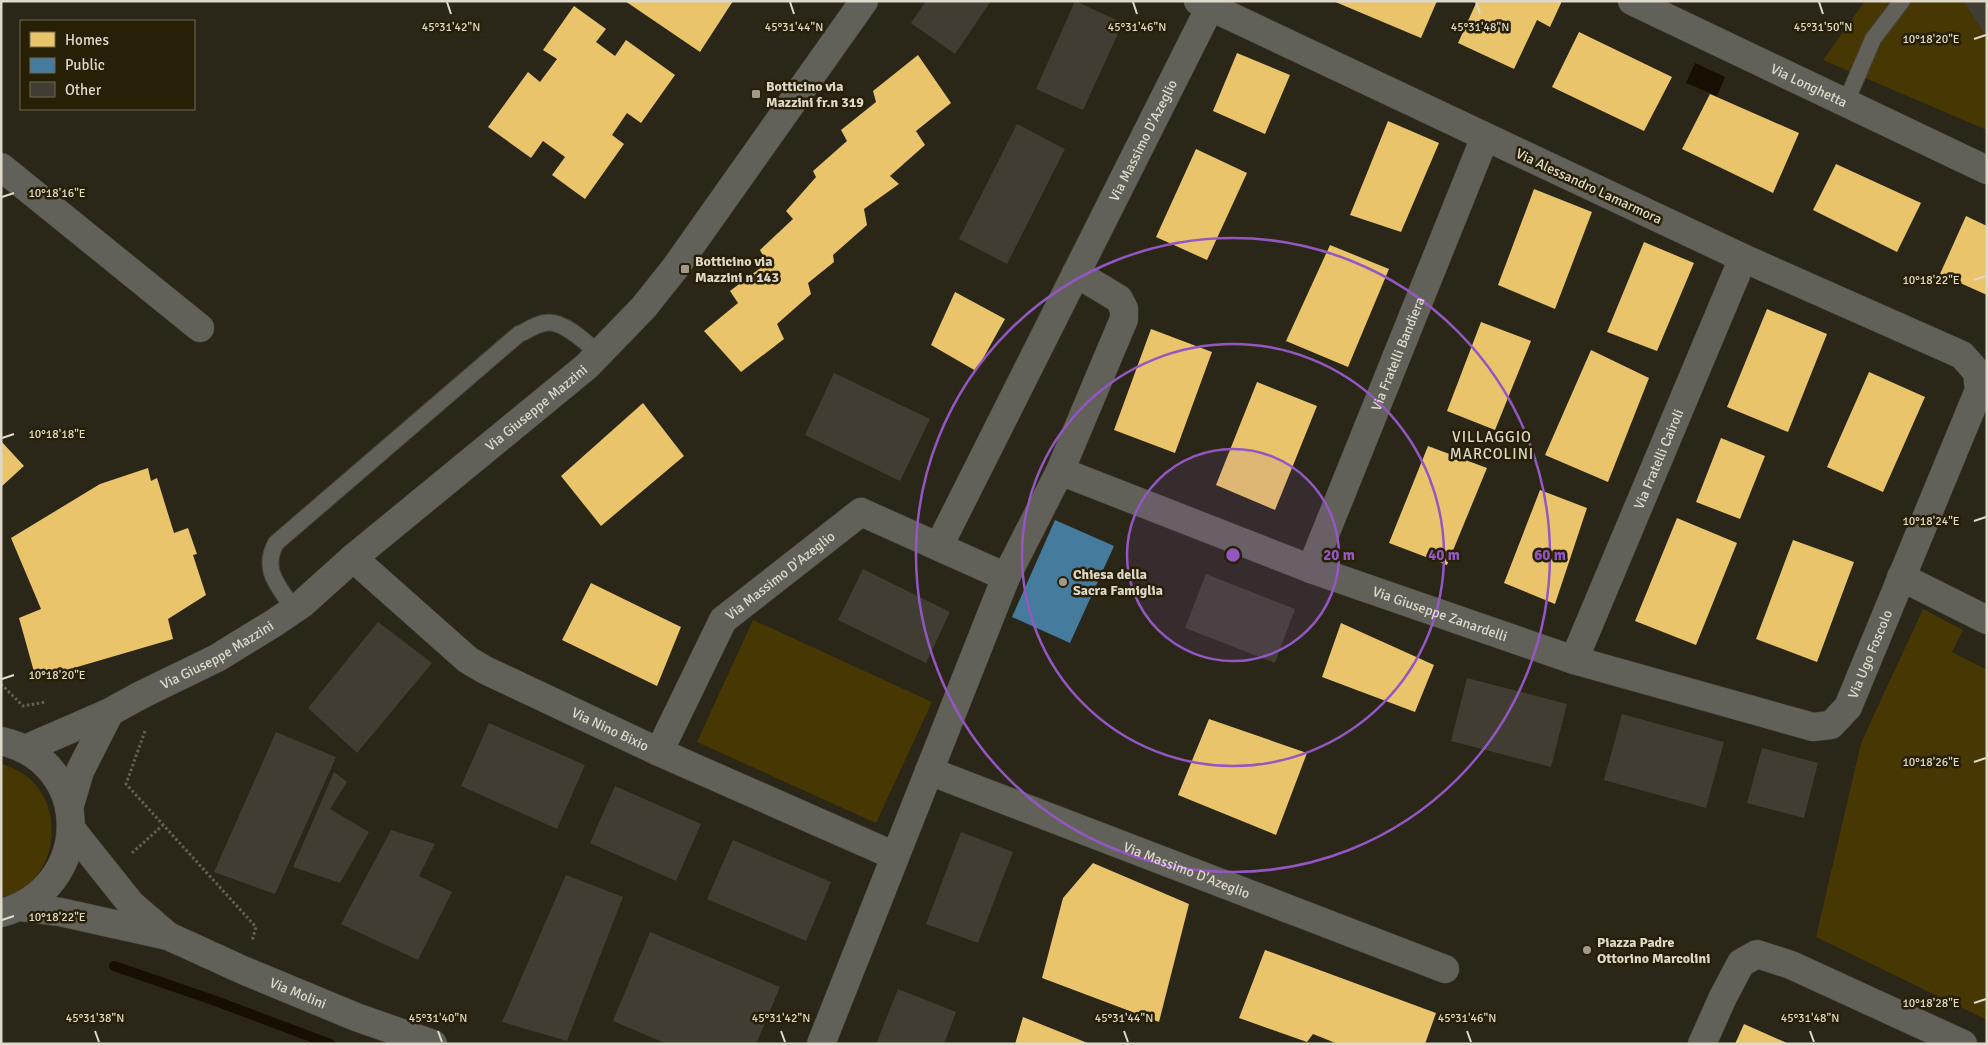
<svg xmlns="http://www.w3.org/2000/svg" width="1988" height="1045" viewBox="0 0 1988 1045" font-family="Signika,sans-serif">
<rect width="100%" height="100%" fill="#2a2618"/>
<path fill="#473803" d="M 1865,1 L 1963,1 L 1987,37 L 1987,130 L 1823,60 Z
M 1923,609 L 1963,630 L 1952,652 L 1987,670 L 1987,1020 L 1816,937 L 1861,743 Z
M 753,620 L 932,702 L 876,823 L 697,742 Z
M 1,763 C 13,768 25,773 34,783 C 67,819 53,887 1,897 Z"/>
<path fill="#171002" d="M 1695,63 L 1725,77 L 1717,96 L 1686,83 Z"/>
<path fill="#e9c46a" d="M 625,1 L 733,1 L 700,52 Z
M 1333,1 L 1437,1 L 1421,38 Z
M 1477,1 L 1562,1 L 1550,27 L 1537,20 L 1514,69 L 1458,43 Z
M 574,6 L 606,29 L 596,42 L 615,56 L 626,40 L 675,75 L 641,123 L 627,113 L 612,135 L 624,144 L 585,199 L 552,175 L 565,157 L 543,141 L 531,158 L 488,127 L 528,72 L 540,82 L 557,59 L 543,50 Z
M 1579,32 L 1672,77 L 1644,131 L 1552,87 Z
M 1237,53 L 1290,75 L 1265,134 L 1213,111 Z
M 918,55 L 951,103 L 916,131 L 925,145 L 890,176 L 899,184 L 864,209 L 867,225 L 833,255 L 834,262 L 808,283 L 811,294 L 777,324 L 784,339 L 741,372 L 704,331 L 738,303 L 730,291 L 767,263 L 760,250 L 793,219 L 786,211 L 816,177 L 813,171 L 847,141 L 841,130 L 876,102 L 873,91 Z
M 1710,94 L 1799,133 L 1773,193 L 1682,149 Z
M 1388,121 L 1439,143 L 1401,232 L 1350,215 Z
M 1196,149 L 1247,173 L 1207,260 L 1156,237 Z
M 1836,164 L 1921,203 L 1897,252 L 1813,210 Z
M 1534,189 L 1592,212 L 1555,309 L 1498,285 Z
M 1966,216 L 1987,226 L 1987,295 L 1940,274 Z
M 1644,242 L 1694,263 L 1657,351 L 1607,332 Z
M 1330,245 L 1389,269 L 1348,367 L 1286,341 Z
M 955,292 L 1005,319 L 976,371 L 931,345 Z
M 1767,309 L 1827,334 L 1788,432 L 1727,407 Z
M 1481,322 L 1531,341 L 1495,430 L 1447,411 Z
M 1151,329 L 1212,352 L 1175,453 L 1114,430 Z
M 1591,350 L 1649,378 L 1608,482 L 1545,455 Z
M 1869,372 L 1925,397 L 1883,492 L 1827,467 Z
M 1257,382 L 1317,406 L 1275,510 L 1216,485 Z
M 643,403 L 684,456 L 601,526 L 561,476 Z
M 1721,438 L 1765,456 L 1740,519 L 1696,502 Z
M 1,441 L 24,466 L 1,487 Z
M 1428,446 L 1487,468 L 1447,565 L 1389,543 Z
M 148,468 L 151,481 L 157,478 L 174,533 L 188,528 L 197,554 L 193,555 L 206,595 L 168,619 L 173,639 L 36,679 L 19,618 L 41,609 L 11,538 L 100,484 Z
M 1540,490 L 1587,508 L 1555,604 L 1504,583 Z
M 1677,518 L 1737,543 L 1696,645 L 1635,621 Z
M 1793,540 L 1854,562 L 1817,662 L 1756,639 Z
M 591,583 L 681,627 L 657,686 L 562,640 Z
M 1341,623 L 1434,665 L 1415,712 L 1322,677 Z
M 1209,719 L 1307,753 L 1276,835 L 1178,795 Z
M 1093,863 L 1189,904 L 1159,1022 L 1042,978 L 1063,898 Z
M 1265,950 L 1436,1013 L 1425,1044 L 1338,1044 L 1313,1034 L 1307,1042 L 1239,1018 Z
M 1023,1017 L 1090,1044 L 1015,1044 Z
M 1744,1024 L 1789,1044 L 1735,1044 Z"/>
<path fill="#457b9d" d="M 1055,520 L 1114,546 L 1070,643 L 1012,617 Z"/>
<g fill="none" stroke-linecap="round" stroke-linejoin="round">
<path stroke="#171002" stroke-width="10" d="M 114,966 L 213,1000 L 330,1044"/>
</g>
<path fill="#413d32" d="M 926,1 L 991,1 L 955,54 L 911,23 Z
M 1075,1 L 1123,23 L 1083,110 L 1036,89 Z
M 1963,1 L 1987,1 L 1987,37 L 1980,27 Z
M 1017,124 L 1065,149 L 1007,264 L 959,239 Z
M 834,373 L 930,419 L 900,481 L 805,435 Z
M 863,569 L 950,612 L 926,663 L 838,620 Z
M 1206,574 L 1295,609 L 1275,663 L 1185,628 Z
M 378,622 L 432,663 L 357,753 L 308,708 Z
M 1467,678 L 1567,704 L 1551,767 L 1451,741 Z
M 1622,714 L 1724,742 L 1706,808 L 1604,780 Z
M 489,723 L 585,765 L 557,829 L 461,786 Z
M 276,732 L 336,757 L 275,894 L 214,872 Z
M 1762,748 L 1818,763 L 1804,818 L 1747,803 Z
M 334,772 L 347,782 L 330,809 L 369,832 L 340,883 L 293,867 Z
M 615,786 L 701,824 L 676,881 L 590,843 Z
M 391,830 L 435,844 L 419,876 L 452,892 L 418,960 L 341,924 Z
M 961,832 L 1013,852 L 978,943 L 926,924 Z
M 733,840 L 831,882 L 806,941 L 707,899 Z
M 566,875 L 623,897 L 567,1041 L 502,1022 Z
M 650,932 L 780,987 L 756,1044 L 667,1044 L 613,1021 Z
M 898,989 L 956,1012 L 944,1044 L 876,1044 Z"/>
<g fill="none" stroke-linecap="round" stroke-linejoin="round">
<defs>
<path id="service" d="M 1846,102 L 1873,39 L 1902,1
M 294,609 C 279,587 261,570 276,543 L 519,334 C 527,331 536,324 545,323 C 562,319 587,343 599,354"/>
<g id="minor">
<path id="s1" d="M 1632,1 L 1987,170"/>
<path d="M 1,167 L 200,328"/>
<path id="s2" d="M 1060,471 L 1311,569 L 1574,660 L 1813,727 L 1831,725 L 1848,707 L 1979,390 L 1977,372 L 1962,355 L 1743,258 L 1198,1"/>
<path id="s3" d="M 939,546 L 1210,7"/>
<path id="s4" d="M 353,558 L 468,660 L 485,670 L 659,752 L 895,856"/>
<path id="s5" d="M 1311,569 L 1485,137"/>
<path d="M 1901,577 L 1987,620"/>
<path id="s6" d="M 1574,660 L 1743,258"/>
<path id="s7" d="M 659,752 L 723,620 L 861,512 L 1006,577"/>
<path id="s8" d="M 929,771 L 1445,969"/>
<path d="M 821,1044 L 1006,577 L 1060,471 L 1124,319 L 1124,309 L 1119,299 L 1076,273"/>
<path d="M 1702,1044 L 1723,997 L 1741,963 L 1757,954 L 1791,965 L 1963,1044"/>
</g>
<g id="tertiary">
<path d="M 1,741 C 94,762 94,888 1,913"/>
<path id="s9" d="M 25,749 L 110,712 L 141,695 L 217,658 L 274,623 L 302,604 L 353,558 L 587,366 L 644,307 L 675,268 L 864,1"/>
<path d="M 69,808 L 80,771 L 110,712"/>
<path d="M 72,830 L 131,904 L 167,935"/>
<path id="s10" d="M 21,907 L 60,912 L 168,936 L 245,971 L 356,1017 L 433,1044"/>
</g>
</defs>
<use href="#service" stroke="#454236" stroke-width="18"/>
<use href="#minor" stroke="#454236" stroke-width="29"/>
<use href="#tertiary" stroke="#454236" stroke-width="29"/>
<path stroke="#626058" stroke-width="3" stroke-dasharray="2.5 2.5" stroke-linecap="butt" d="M 1,684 L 23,706 L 46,702
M 145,731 L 126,784 L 256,927 L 252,941
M 132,853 L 163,825"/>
<use href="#service" stroke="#626159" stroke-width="16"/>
<use href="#minor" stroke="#626159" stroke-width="28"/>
<use href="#tertiary" stroke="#626159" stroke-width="28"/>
</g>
<path fill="none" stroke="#ded9ca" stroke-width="2" d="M 447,2 L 451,14M 790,2 L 794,14M 1133,2 L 1137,14M 1476,2 L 1480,14M 1819,2 L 1823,14M 1974,39 L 1986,35M 2,197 L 14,193M 1974,280 L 1986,276M 2,438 L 14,434M 1974,521 L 1986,517M 2,679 L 14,675M 1974,762 L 1986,758M 2,920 L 14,916M 1974,1003 L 1986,999M 95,1031 L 99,1042M 438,1031 L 442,1042M 781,1031 L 785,1042M 1124,1031 L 1128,1042M 1467,1031 L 1471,1042M 1810,1031 L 1814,1042"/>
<circle cx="1233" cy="555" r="106" fill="#9457c2" fill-opacity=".12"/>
<g fill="none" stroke="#9457c2" stroke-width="2.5">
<circle cx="1233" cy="555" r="106"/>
<circle cx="1233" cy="555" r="211"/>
<circle cx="1233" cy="555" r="317"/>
</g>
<g fill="#9f9a8c" stroke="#282006" stroke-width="2">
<rect x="751" y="89" width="10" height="10" rx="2.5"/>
<rect x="680" y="264" width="10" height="10" rx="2.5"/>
<circle cx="1063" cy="582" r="5"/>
<circle cx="1587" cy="950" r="5"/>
</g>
<g text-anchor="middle" stroke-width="5" stroke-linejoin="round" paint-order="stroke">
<g font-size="14" fill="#ded9ca" stroke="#282006">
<text dy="5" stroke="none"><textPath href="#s1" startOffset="196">Via Longhetta</textPath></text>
<text dy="5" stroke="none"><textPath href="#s3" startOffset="454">Via Massimo D'Azeglio</textPath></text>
<text transform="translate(1589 186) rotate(25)" y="5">Via Alessandro Lamarmora</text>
<text dy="5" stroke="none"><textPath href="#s5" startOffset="232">Via Fratelli Bandiera</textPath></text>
<text dy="5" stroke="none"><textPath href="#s9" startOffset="619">Via Giuseppe Mazzini</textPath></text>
<text dy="5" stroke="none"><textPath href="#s6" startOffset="218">Via Fratelli Cairoli</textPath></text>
<text dy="5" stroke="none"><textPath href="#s7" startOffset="219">Via Massimo D'Azeglio</textPath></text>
<text dy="5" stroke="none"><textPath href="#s2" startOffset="406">Via Giuseppe Zanardelli</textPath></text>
<text dy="5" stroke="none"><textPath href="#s2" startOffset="896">Via Ugo Foscolo</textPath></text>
<text dy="5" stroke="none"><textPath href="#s9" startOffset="214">Via Giuseppe Mazzini</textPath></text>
<text dy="5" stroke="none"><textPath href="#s4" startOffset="312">Via Nino Bixio</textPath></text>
<text dy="5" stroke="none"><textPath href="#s8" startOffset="276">Via Massimo D'Azeglio</textPath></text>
<text dy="5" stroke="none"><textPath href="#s10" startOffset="292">Via Molini</textPath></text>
</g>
<g font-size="14" font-weight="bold" fill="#ded9ca" stroke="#282006" text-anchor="start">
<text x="766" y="91">Botticino via<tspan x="766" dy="16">Mazzini fr.n 319</tspan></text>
<text x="695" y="266">Botticino via<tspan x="695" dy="16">Mazzini n 143</tspan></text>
<text x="1073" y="579">Chiesa della<tspan x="1073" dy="16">Sacra Famiglia</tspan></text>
<text x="1597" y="947">Piazza Padre<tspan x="1597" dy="16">Ottorino Marcolini</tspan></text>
</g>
<g font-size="15" letter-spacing="1" fill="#ded9ca" stroke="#282006">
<text x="1492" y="442">VILLAGGIO<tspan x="1492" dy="17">MARCOLINI</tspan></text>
</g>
</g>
<g font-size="12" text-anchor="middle" fill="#ded9ca" stroke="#282006" stroke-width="5" stroke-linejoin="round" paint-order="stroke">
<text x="451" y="31">45°31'42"N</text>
<text x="794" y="31">45°31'44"N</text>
<text x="1137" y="31">45°31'46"N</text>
<text x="1480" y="31">45°31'48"N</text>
<text x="1823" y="31">45°31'50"N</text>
<text x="1931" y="43">10°18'20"E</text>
<text x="57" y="197">10°18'16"E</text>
<text x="1931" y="284">10°18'22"E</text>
<text x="57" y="438">10°18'18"E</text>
<text x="1931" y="525">10°18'24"E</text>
<text x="57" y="679">10°18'20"E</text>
<text x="1931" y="766">10°18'26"E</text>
<text x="57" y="921">10°18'22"E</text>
<text x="1931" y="1007">10°18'28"E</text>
<text x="95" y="1022">45°31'38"N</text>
<text x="438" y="1022">45°31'40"N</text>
<text x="781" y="1022">45°31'42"N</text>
<text x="1124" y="1022">45°31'44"N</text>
<text x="1467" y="1022">45°31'46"N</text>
<text x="1810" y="1022">45°31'48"N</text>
</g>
<circle cx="1233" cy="555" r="8" fill="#9457c2" stroke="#282006" stroke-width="2.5"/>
<g font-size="15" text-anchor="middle" font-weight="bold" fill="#9457c2" stroke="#282006" stroke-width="5" stroke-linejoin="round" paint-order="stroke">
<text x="1339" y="560">20 m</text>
<text x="1444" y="560">40 m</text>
<text x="1550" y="560">60 m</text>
</g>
<rect width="1988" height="1045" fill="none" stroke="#ded9ca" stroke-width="5"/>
<rect x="20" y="20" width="175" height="90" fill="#282006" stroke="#716a54"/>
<rect x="30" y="32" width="25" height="15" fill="#e9c46a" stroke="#716a54"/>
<text x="65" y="45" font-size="15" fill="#ded9ca">Homes</text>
<rect x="30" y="58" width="25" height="15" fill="#457b9d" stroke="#716a54"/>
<text x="65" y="70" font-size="15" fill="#ded9ca">Public</text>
<rect x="30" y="82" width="25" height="15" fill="#413d32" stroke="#716a54"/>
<text x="65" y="95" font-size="15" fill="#ded9ca">Other</text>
</svg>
